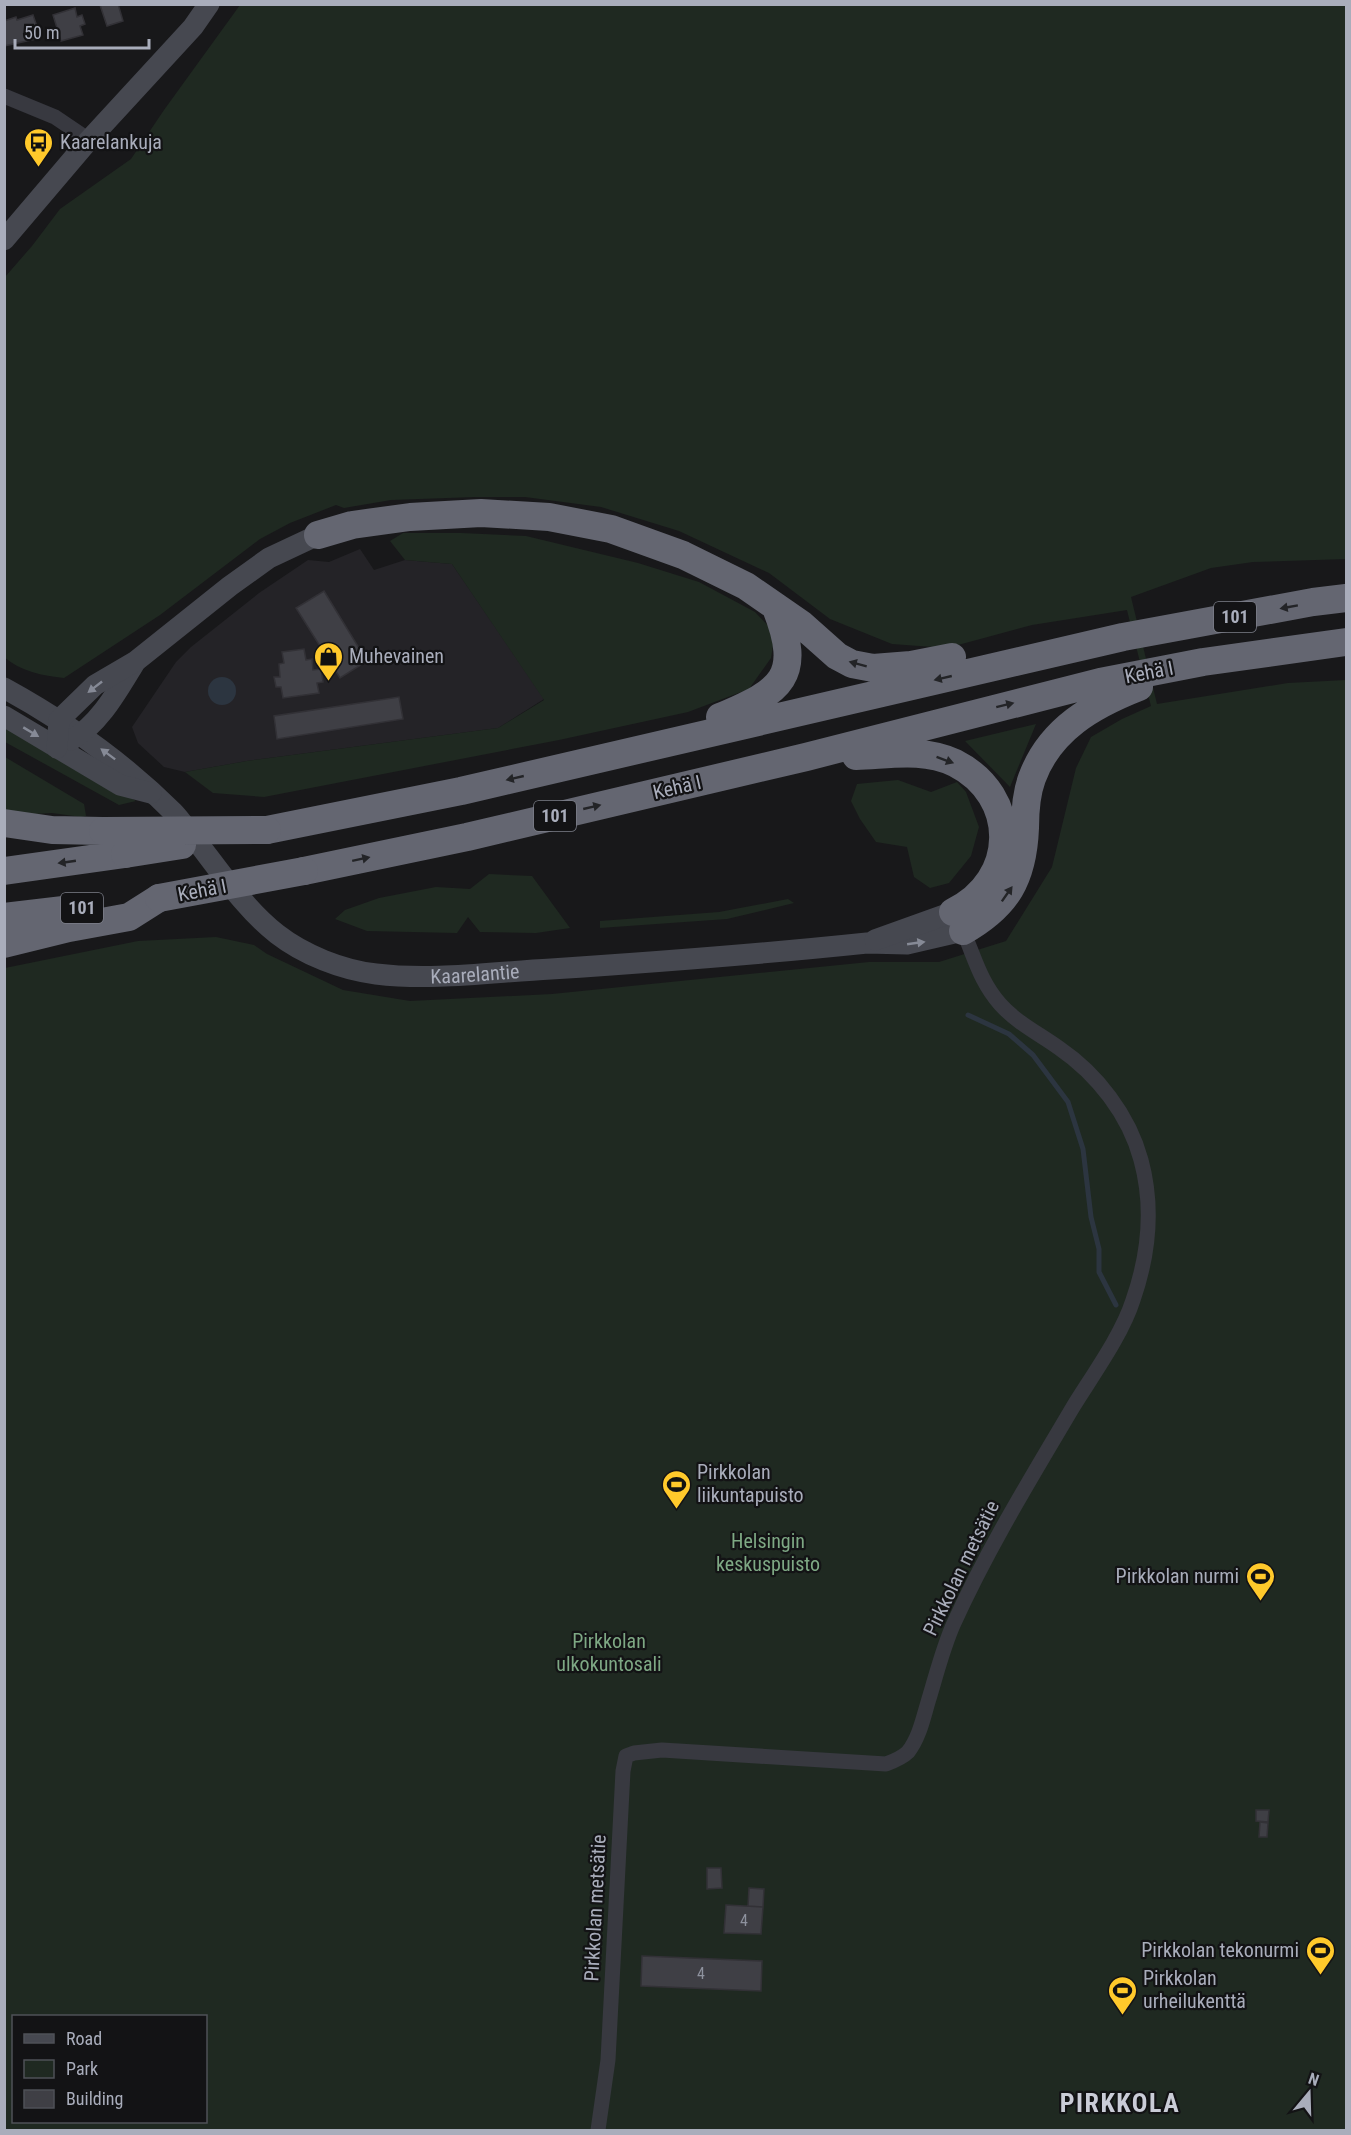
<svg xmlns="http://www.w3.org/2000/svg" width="1351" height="2135" viewBox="0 0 1351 2135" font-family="'Roboto Condensed',sans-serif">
<rect width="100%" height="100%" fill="#18181a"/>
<path fill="#242327" d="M 360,549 L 374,570 L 405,560 L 452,564 L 544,699 L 498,728 L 247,761 L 185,772 L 164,767 L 138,743 L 132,727 L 176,662 L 191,647 L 259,593 L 308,560 L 329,562 Z"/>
<path fill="#1f2921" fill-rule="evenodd" d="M 240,5 L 1346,5 L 1346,559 L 1253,562 L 1211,568 L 1131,597 L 1157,704 L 1288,683 L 1346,680 L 1346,2130 L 5,2130 L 5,968 L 138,941 L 216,937 L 254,945 L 267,954 L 343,990 L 410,1001 L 552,994 L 869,962 L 939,962 L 1006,941 L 1052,867 L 1076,768 L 1091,737 L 1122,719 L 1151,706 L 1127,610 L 1032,625 L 947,648 L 892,644 L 830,619 L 769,573 L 679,531 L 601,507 L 525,497 L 475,497 L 391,500 L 344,508 L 336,505 L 290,523 L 260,539 L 160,615 L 64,678 C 43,676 20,671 4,657 L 5,277 L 32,246 L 60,209 L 131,159 L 164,110 ZM 14,2016 L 206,2016 L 206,2122 L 14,2122 Z
M 403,533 L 461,533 L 526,536 L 638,563 L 699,582 L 755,612 L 775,633 L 771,658 L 749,689 L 688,712 L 559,740 L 264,797 L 213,793 L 185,772 L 247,761 L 498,728 L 544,700 L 452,564 L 405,560 L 390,541 Z
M 1036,724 L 1010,787 L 965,741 Z
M 5,725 L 136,801 L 119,805 L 5,742 Z
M 5,757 L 84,804 L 86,816 L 81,817 L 52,813 L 34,814 L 5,810 Z
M 898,780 L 931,792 L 957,782 L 966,792 L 979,827 L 971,856 L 949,883 L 930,888 L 914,877 L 907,847 L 876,842 L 860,819 L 851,801 L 857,784 Z
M 489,874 L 532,876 L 570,928 L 536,933 L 480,932 L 468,917 L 457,933 L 367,931 L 335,919 L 345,910 L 379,898 L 436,887 L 470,889 Z
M 788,899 L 794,903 L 727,919 L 600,928 L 600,921 L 719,912 Z"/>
<path fill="#2c3540" d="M208 691a14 14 0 1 1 28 0a14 14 0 1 1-28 0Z"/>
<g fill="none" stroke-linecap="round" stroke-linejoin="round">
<path stroke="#2c3540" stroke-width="5" d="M 968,1015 L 1009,1034 L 1033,1055 L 1068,1102 L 1083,1149 L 1091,1217 L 1099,1249 L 1099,1272 L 1116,1305"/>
</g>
<path fill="#3f3f45" stroke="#323136" stroke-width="1.5" d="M 118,4 L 123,21 L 107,26 L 100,5 Z
M 75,8 L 77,17 L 82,15 L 85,24 L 80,26 L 83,35 L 61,41 L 53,15 Z
M 33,15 L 41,38 L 4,46 L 4,21 L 16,17 L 17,20 Z
M 324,591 L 367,661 L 340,678 L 296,608 Z
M 304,649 L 306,660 L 312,659 L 313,670 L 321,669 L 323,682 L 317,683 L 319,693 L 283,698 L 281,687 L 276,687 L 274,677 L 280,677 L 279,664 L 284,663 L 282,652 Z
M 399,697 L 403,719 L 277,739 L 274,716 Z
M 1256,1810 L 1269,1810 L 1268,1822 L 1256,1821 Z
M 1260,1822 L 1268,1823 L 1267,1837 L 1259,1837 Z
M 707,1868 L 721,1868 L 722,1888 L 707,1889 Z
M 749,1888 L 764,1889 L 763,1907 L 748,1906 Z
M 726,1905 L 763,1907 L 761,1934 L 724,1933 Z
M 642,1956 L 762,1961 L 761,1991 L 641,1986 Z"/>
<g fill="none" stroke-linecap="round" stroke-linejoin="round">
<path stroke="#383940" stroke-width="15" d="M 4,96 L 55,117 L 89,140
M 598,2130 L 608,2060 L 623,1771 L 626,1756 L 634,1753 L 662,1750 L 886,1764 C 894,1761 902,1758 908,1752 C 919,1738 923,1719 928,1702 C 936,1676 943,1647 954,1623 C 988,1548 1031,1478 1073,1407 C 1092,1376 1122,1335 1133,1300 C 1149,1254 1154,1208 1141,1160 C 1129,1115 1097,1074 1059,1048 C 1038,1033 1017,1023 1000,1004 C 978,979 974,953 960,925"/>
<g stroke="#464850" stroke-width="21">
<path d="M 4,240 L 89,140 L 193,27 L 209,4"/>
<path id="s1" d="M 4,688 C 66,722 123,762 173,812 C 181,820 187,830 194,838 C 220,871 244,908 277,934 C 304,955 342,970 376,974 C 433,981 493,972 551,969 C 657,962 762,954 867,943 L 907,944 L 963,931"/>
<path d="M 4,716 L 120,785 L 151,793"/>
<path d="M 71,740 C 99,725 118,690 134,664"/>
<path d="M 57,748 L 59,720 L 95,685 L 136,661 L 230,586 L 269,558 L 318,535"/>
<path d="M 875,940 L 953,912"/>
</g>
<path stroke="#646671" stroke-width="28" d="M 318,535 L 352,525 L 410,517 L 481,513 L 549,517 L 611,529 L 683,555 L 746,586 L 801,624 L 837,656 L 852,664 L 873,668 L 911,665 L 952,657
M 720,717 C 782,691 803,677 776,608
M 856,756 C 890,755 923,748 955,763 C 1020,796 1019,880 953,912
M 4,823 L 52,830 L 103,831
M 267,830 L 461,791 L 1123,637 L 1313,602 L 1346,598
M 4,871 L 125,854
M 304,871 L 467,837 L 806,757 L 1100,682 L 1203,662 L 1346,642
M 4,917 L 89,907
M 963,931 C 1007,906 1023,879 1025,828 C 1025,811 1026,794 1032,778 C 1050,729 1093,705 1139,687
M 4,944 L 69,928 L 129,917 L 159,898"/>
<path stroke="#646671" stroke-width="28" d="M 103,831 L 267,830
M 125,854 L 182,845
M 159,898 L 304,871"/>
</g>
<defs><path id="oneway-solid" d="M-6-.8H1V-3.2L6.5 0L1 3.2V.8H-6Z" transform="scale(1.5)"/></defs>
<g fill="#232427">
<use href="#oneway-solid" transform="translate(1289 607) rotate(170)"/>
<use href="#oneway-solid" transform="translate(858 664) rotate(-165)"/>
<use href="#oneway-solid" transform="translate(943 678) rotate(167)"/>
<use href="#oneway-solid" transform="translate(1005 705) rotate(-14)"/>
<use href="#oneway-solid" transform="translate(945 760) rotate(20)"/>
<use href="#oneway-solid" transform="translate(515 778) rotate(167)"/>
<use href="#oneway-solid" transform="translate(592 807) rotate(-13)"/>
<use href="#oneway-solid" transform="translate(361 859) rotate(-12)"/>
<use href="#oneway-solid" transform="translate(67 862) rotate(172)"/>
<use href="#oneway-solid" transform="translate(1007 894) rotate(-55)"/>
</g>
<g fill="#868a96">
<use href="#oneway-solid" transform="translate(95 687) rotate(142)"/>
<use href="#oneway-solid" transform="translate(31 732) rotate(31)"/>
<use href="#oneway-solid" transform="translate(108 754) rotate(-143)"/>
<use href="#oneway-solid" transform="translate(916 943) rotate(-8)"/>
</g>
<defs>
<symbol id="bus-pin" viewBox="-11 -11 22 30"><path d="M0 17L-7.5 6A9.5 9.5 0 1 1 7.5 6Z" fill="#ffc92b" stroke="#131315"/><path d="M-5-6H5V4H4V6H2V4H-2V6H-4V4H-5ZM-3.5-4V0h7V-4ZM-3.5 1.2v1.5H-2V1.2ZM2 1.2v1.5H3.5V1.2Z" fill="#111"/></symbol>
<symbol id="shop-pin" viewBox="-11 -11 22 30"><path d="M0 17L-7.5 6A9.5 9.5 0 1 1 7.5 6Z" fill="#ffc92b" stroke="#131315"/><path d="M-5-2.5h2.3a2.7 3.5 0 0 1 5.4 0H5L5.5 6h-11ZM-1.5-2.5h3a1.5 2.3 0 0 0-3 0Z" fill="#111"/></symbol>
<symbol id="stadium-pin" viewBox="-11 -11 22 30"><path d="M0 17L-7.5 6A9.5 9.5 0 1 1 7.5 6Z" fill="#ffc92b" stroke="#131315"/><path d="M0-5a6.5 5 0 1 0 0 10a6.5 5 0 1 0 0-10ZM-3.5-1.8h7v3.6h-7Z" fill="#111"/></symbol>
</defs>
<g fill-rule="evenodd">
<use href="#bus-pin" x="22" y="126" width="33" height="45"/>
<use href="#shop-pin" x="312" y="640" width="33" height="45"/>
<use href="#stadium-pin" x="660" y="1468" width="33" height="45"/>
<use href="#stadium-pin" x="1244" y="1560" width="33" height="45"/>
<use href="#stadium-pin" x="1304" y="1934" width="33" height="45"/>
<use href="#stadium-pin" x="1106" y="1974" width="33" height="45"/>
</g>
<g text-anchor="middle" stroke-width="4.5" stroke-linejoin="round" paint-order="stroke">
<g font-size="16" fill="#8e929e">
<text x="744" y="1926">4</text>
<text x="701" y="1979">4</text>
</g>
<g fill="#131315" stroke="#7c7f89" stroke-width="1.5">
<rect x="1214" y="602" width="42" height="30" rx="4.5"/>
<rect x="534" y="801" width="42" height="30" rx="4.5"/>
<rect x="61" y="893" width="42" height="30" rx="4.5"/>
</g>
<g font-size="18" font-weight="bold" fill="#a9adbb">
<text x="1235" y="623">101</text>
<text x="555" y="822">101</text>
<text x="82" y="914">101</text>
</g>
<g font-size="20" fill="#a9adbb" stroke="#131315" text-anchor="start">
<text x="60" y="149">Kaarelankuja</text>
<text x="349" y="663">Muhevainen</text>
<text x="697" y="1479">Pirkkolan<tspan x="697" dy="23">liikuntapuisto</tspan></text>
<text x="1239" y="1583" text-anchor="end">Pirkkolan nurmi</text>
<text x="1299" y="1957" text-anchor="end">Pirkkolan tekonurmi</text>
<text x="1143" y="1985">Pirkkolan<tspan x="1143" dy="23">urheilukenttä</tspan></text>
</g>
<g font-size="20" fill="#a9adbb" stroke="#131315">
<text transform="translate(1149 672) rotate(-11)" y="7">Kehä I</text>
<text transform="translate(677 787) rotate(-13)" y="7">Kehä I</text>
<text transform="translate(202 890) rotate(-11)" y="7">Kehä I</text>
<text dy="7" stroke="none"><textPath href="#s1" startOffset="578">Kaarelantie</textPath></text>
<text transform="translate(961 1568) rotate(-64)" y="7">Pirkkolan metsätie</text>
<text transform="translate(595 1908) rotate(-87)" y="7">Pirkkolan metsätie</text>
</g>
<g font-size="20" fill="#7ea884" stroke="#131315">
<text x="768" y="1548">Helsingin<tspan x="768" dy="23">keskuspuisto</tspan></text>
<text x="609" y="1648">Pirkkolan<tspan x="609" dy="23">ulkokuntosali</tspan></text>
</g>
<g font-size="26" font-weight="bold" letter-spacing="1.5" fill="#caccd7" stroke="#131315">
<text x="1120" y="2112">PIRKKOLA</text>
</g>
</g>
<rect width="1351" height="2135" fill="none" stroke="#a9adbb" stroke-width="12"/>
<rect x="12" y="2015" width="195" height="108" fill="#131315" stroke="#4f5157" stroke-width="1.5"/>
<rect x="24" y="2034" width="30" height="9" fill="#464850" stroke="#4f5157" stroke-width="1.5"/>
<text x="66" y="2045" font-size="18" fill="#a9adbb">Road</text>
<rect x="24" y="2060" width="30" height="18" fill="#1f2921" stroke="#4f5157" stroke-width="1.5"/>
<text x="66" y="2075" font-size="18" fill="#a9adbb">Park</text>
<rect x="24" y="2090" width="30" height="18" fill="#3f3f45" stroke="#4f5157" stroke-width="1.5"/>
<text x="66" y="2105" font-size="18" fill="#a9adbb">Building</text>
<g transform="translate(1309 2093) rotate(19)" stroke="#131315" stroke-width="4.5" paint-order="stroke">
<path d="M0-4.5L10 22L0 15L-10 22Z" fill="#a9adbb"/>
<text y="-9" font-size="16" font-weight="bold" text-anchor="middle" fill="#a9adbb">N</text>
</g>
<path d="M15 39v9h134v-9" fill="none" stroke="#a9adbb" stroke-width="3"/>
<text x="24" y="39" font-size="18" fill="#a9adbb" stroke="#131315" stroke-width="4.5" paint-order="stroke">50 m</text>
</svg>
